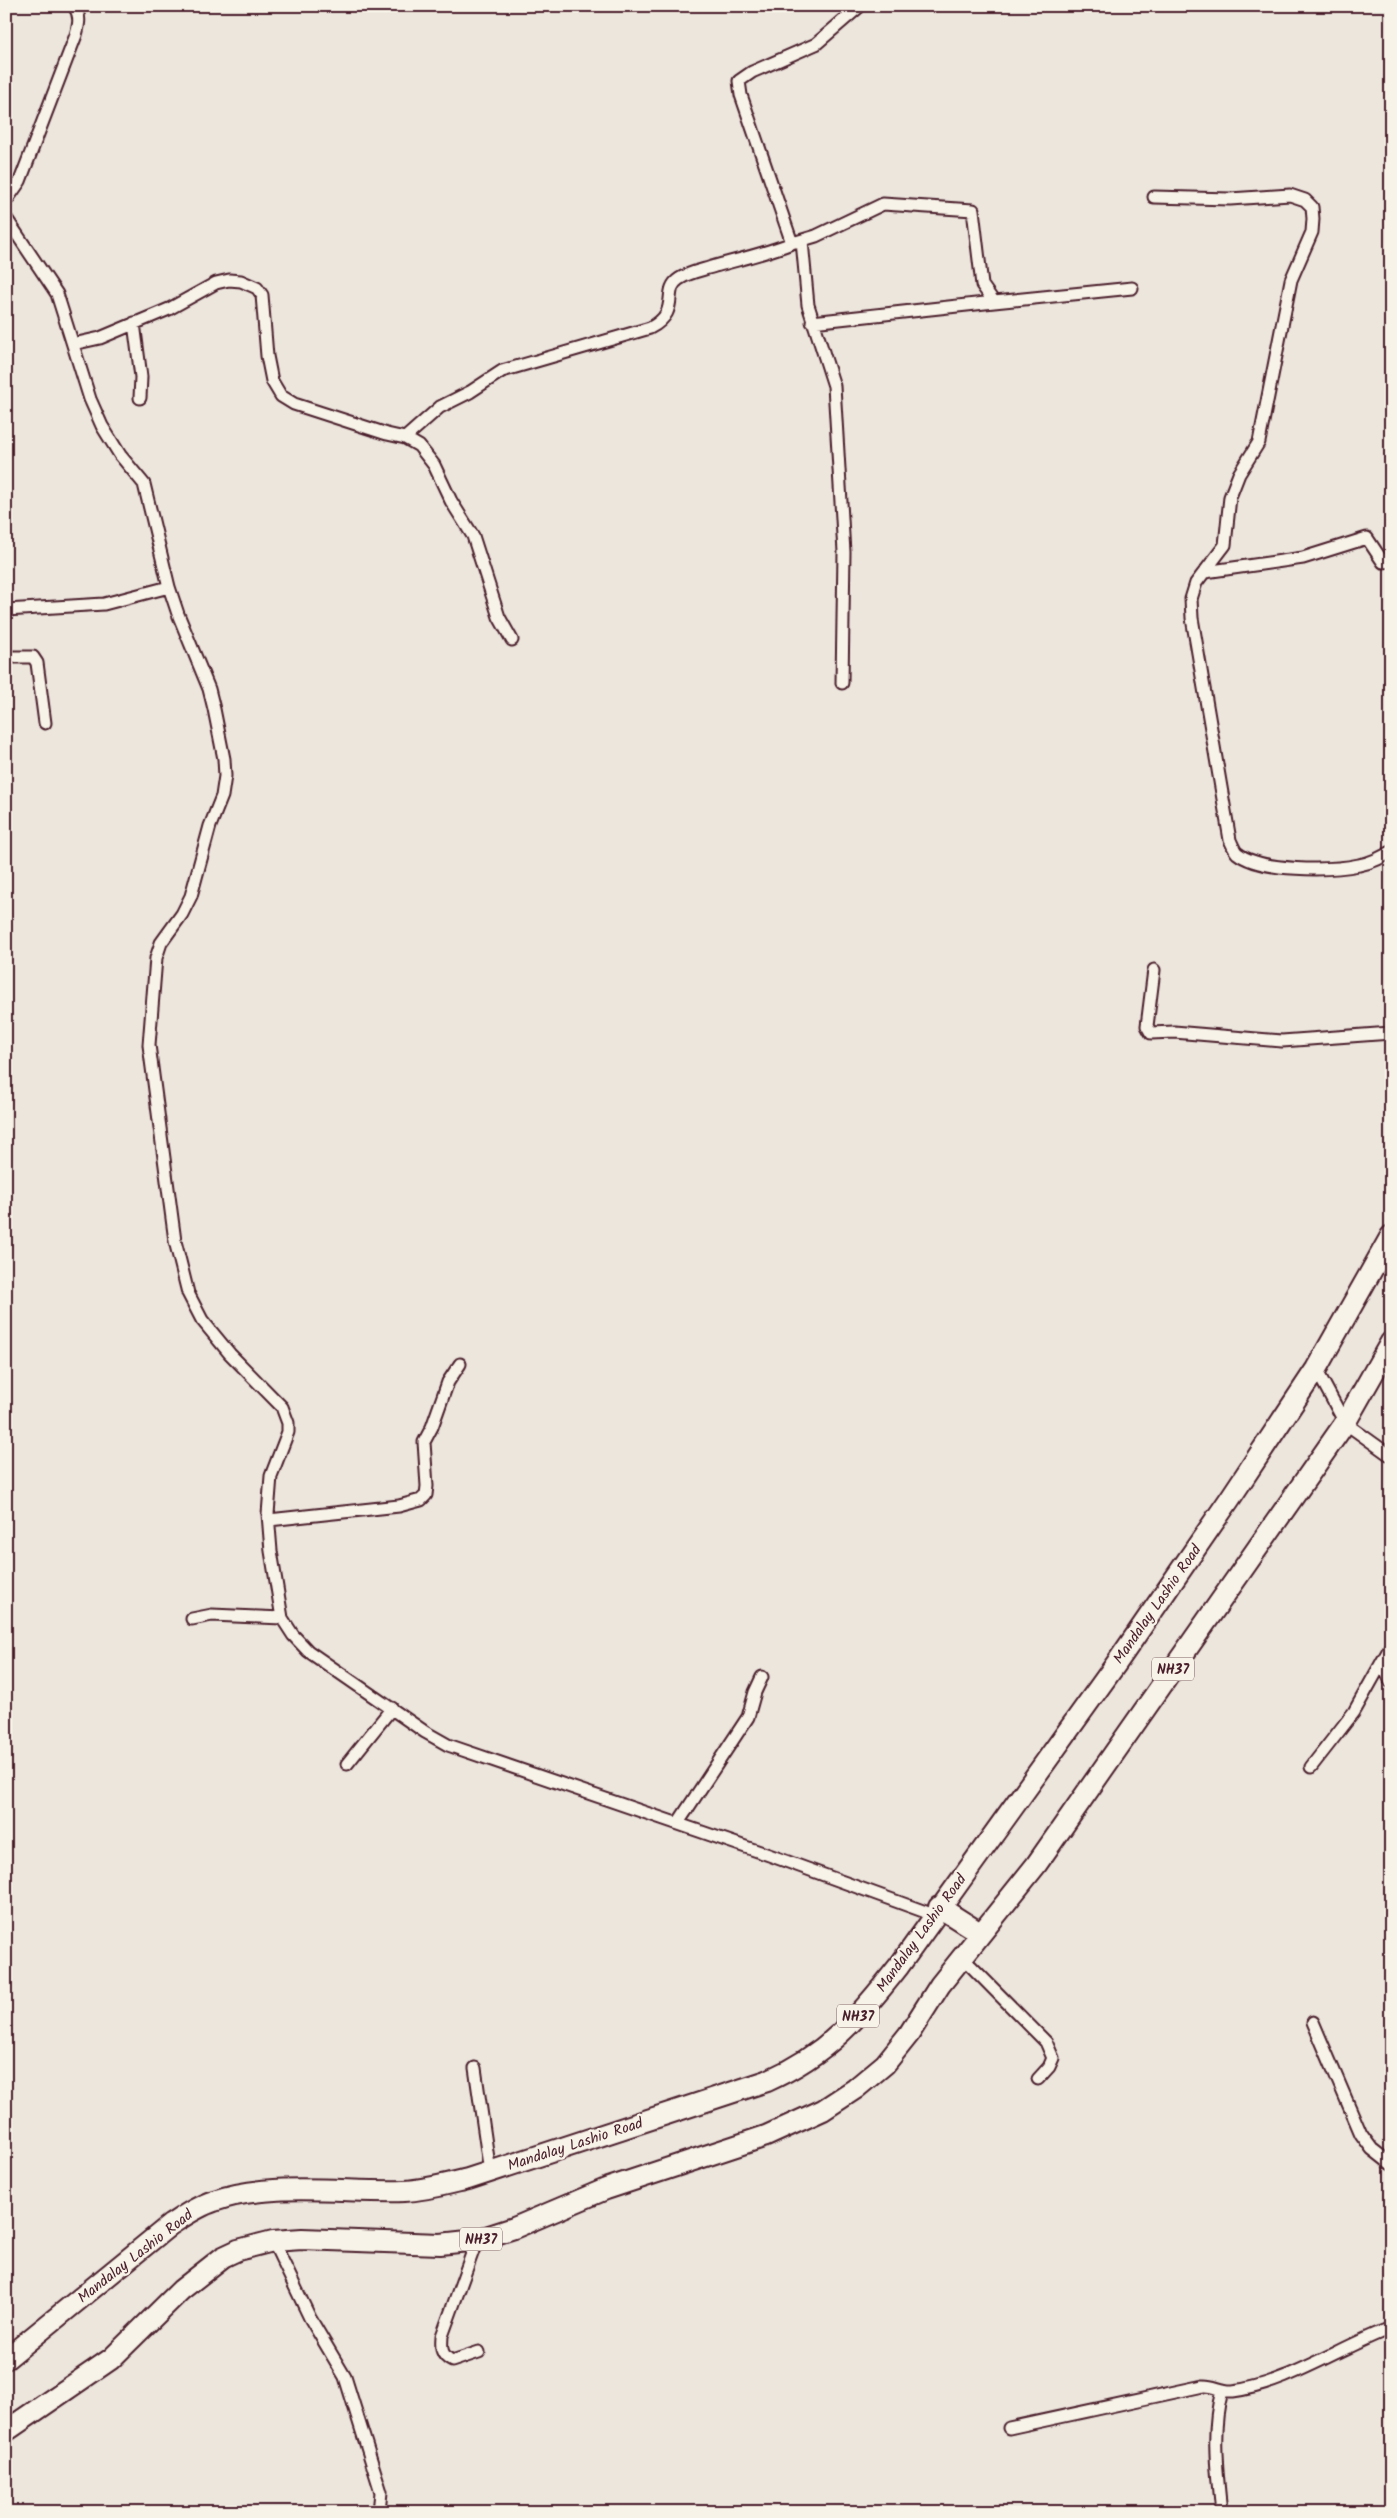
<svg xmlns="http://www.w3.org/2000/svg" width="1397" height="2518" viewBox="0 0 1397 2518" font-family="Kalam,sans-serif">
<rect width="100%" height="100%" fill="#ece6dd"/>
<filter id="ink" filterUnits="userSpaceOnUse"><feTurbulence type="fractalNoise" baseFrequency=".02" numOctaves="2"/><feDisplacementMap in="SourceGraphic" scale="10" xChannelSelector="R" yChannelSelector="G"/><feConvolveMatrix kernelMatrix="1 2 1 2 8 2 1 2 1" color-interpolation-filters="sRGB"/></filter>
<g filter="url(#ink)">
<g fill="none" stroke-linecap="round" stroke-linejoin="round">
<defs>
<path id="street" d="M 1154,197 L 1230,199 L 1290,195 L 1305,200 L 1312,207 L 1313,219 L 1312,232 L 1291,280 L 1259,442 L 1239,474 L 1230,497 L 1225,545 L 1196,583 L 1191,599 L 1192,618 L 1230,840 C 1232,844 1234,850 1237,853 C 1261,872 1330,871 1359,865 C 1371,863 1380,858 1391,852
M 6,201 L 20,181 L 76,35 C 79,24 81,16 74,6
M 6,218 L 57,294 L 90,399 L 102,426 L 120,455 L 144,484 L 169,587 L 178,614 L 209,689 L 214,709 L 224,759 L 225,776 L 222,796 L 210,826 L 191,896 L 182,914 L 161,943 L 156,958 L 149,1045 L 175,1241 L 188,1293 L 202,1320 L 230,1354 L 282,1407 L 288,1423 L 288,1432 L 271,1476 L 268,1514 L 271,1551 L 282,1618 L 293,1635 L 308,1651 L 425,1732 L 448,1745 L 769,1855 L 934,1915
M 802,241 L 808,305 L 834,386 L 844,552 L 842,683
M 796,242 L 816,236 L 883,204 L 973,210 L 982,285 L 994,302 L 1132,288
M 812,322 L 994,302
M 134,323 L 141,377 L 140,398
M 73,344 L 100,338 L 169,309 L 216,283 L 229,280 L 241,281 L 257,288 L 262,295 L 267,356 L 272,381 L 281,396 L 294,404 L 387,434 L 405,438 L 419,446 L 434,465 L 451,501 L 473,536 L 499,617 L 512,640
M 405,438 L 440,407 L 470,392 L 502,371 L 650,328 C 682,311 661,291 679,279 C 689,272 703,270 715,266 C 741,259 767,253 792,243 L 741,95 L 739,81 L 752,72 L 816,44 L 860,6
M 1205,572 L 1303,558 L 1367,538 L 1383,562 L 1391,561
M 6,610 L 104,604 L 169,587
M 6,657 L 33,657 L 37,663 L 45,723
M 1154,970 L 1147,1026 L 1151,1033 L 1174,1032 L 1282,1041 L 1391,1033
M 1316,1369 L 1345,1423 L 1391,1456
M 269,1520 L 399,1506 L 421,1500 L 426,1495 L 427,1486 L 424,1442 L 432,1427 L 448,1382 L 460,1364
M 192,1619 L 212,1615 L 282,1618
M 1383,1663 L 1391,1682
M 347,1764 L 392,1708
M 1311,1767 L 1354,1712 L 1391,1646
M 678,1823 L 748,1717 L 755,1692 L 762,1677
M 962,1957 L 1046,2042 L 1053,2058 L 1049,2067 L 1038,2079
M 1313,2022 L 1361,2134 L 1372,2149 L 1391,2164
M 475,2068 L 490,2172
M 477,2240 L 442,2336 C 441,2349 441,2355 452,2361 L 479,2352
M 273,2241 L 310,2318 L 345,2377 L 381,2492 L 379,2512
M 1009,2428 L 1203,2386 C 1213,2385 1222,2392 1233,2391 C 1287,2384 1340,2347 1391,2328
M 1221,2512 C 1217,2472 1211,2430 1222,2391"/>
<path id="highway" d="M 939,1907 L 980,1933
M 6,2359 L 170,2225 C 184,2216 198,2206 214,2201 C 269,2181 346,2193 404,2191 C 426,2190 447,2184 468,2179 L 767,2081 C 828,2054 859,2017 899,1966 L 1116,1664 L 1229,1500 L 1316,1369 L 1391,1236
M 6,2431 L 111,2359 L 181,2290 L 223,2257 L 238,2250 L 273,2241 L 302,2239 L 440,2244 L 477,2240 L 514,2228 L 606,2189 L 766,2136 L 823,2110 L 855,2089 L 885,2064 L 909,2034 L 940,1985 L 1036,1865 L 1345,1423 L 1391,1342"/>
</defs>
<use href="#street" stroke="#4a1f2b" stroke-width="15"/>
<use href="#highway" stroke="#4a1f2b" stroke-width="24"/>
<use href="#street" stroke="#f7f3e8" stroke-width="11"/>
<use href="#highway" stroke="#f7f3e8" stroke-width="20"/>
</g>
</g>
<g text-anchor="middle" stroke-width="4.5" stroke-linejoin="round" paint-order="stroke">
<g fill="#f7f3e8" stroke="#7e5f64" stroke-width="1">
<rect x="1152" y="1657.5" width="42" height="23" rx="4"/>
<rect x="837" y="2004.5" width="42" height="23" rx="4"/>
<rect x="460" y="2227.5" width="42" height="23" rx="4"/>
</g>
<g font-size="14" font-weight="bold" fill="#4a1f2b">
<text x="1173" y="1674">NH37</text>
<text x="858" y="2021">NH37</text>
<text x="481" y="2244">NH37</text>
</g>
<g font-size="15" fill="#4a1f2b" stroke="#f7f3e8">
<text transform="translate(1157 1604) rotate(-55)" y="5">Mandalay Lashio Road</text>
<text transform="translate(921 1933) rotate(-54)" y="5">Mandalay Lashio Road</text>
<text transform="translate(575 2144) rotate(-18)" y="5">Mandalay Lashio Road</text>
<text transform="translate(135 2256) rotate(-38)" y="5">Mandalay Lashio Road</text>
</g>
</g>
<rect width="1397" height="2518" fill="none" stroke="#f7f3e8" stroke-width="25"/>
<rect x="12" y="12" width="1372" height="2493" fill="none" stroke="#4a1f2b" stroke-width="2" filter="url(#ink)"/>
</svg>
